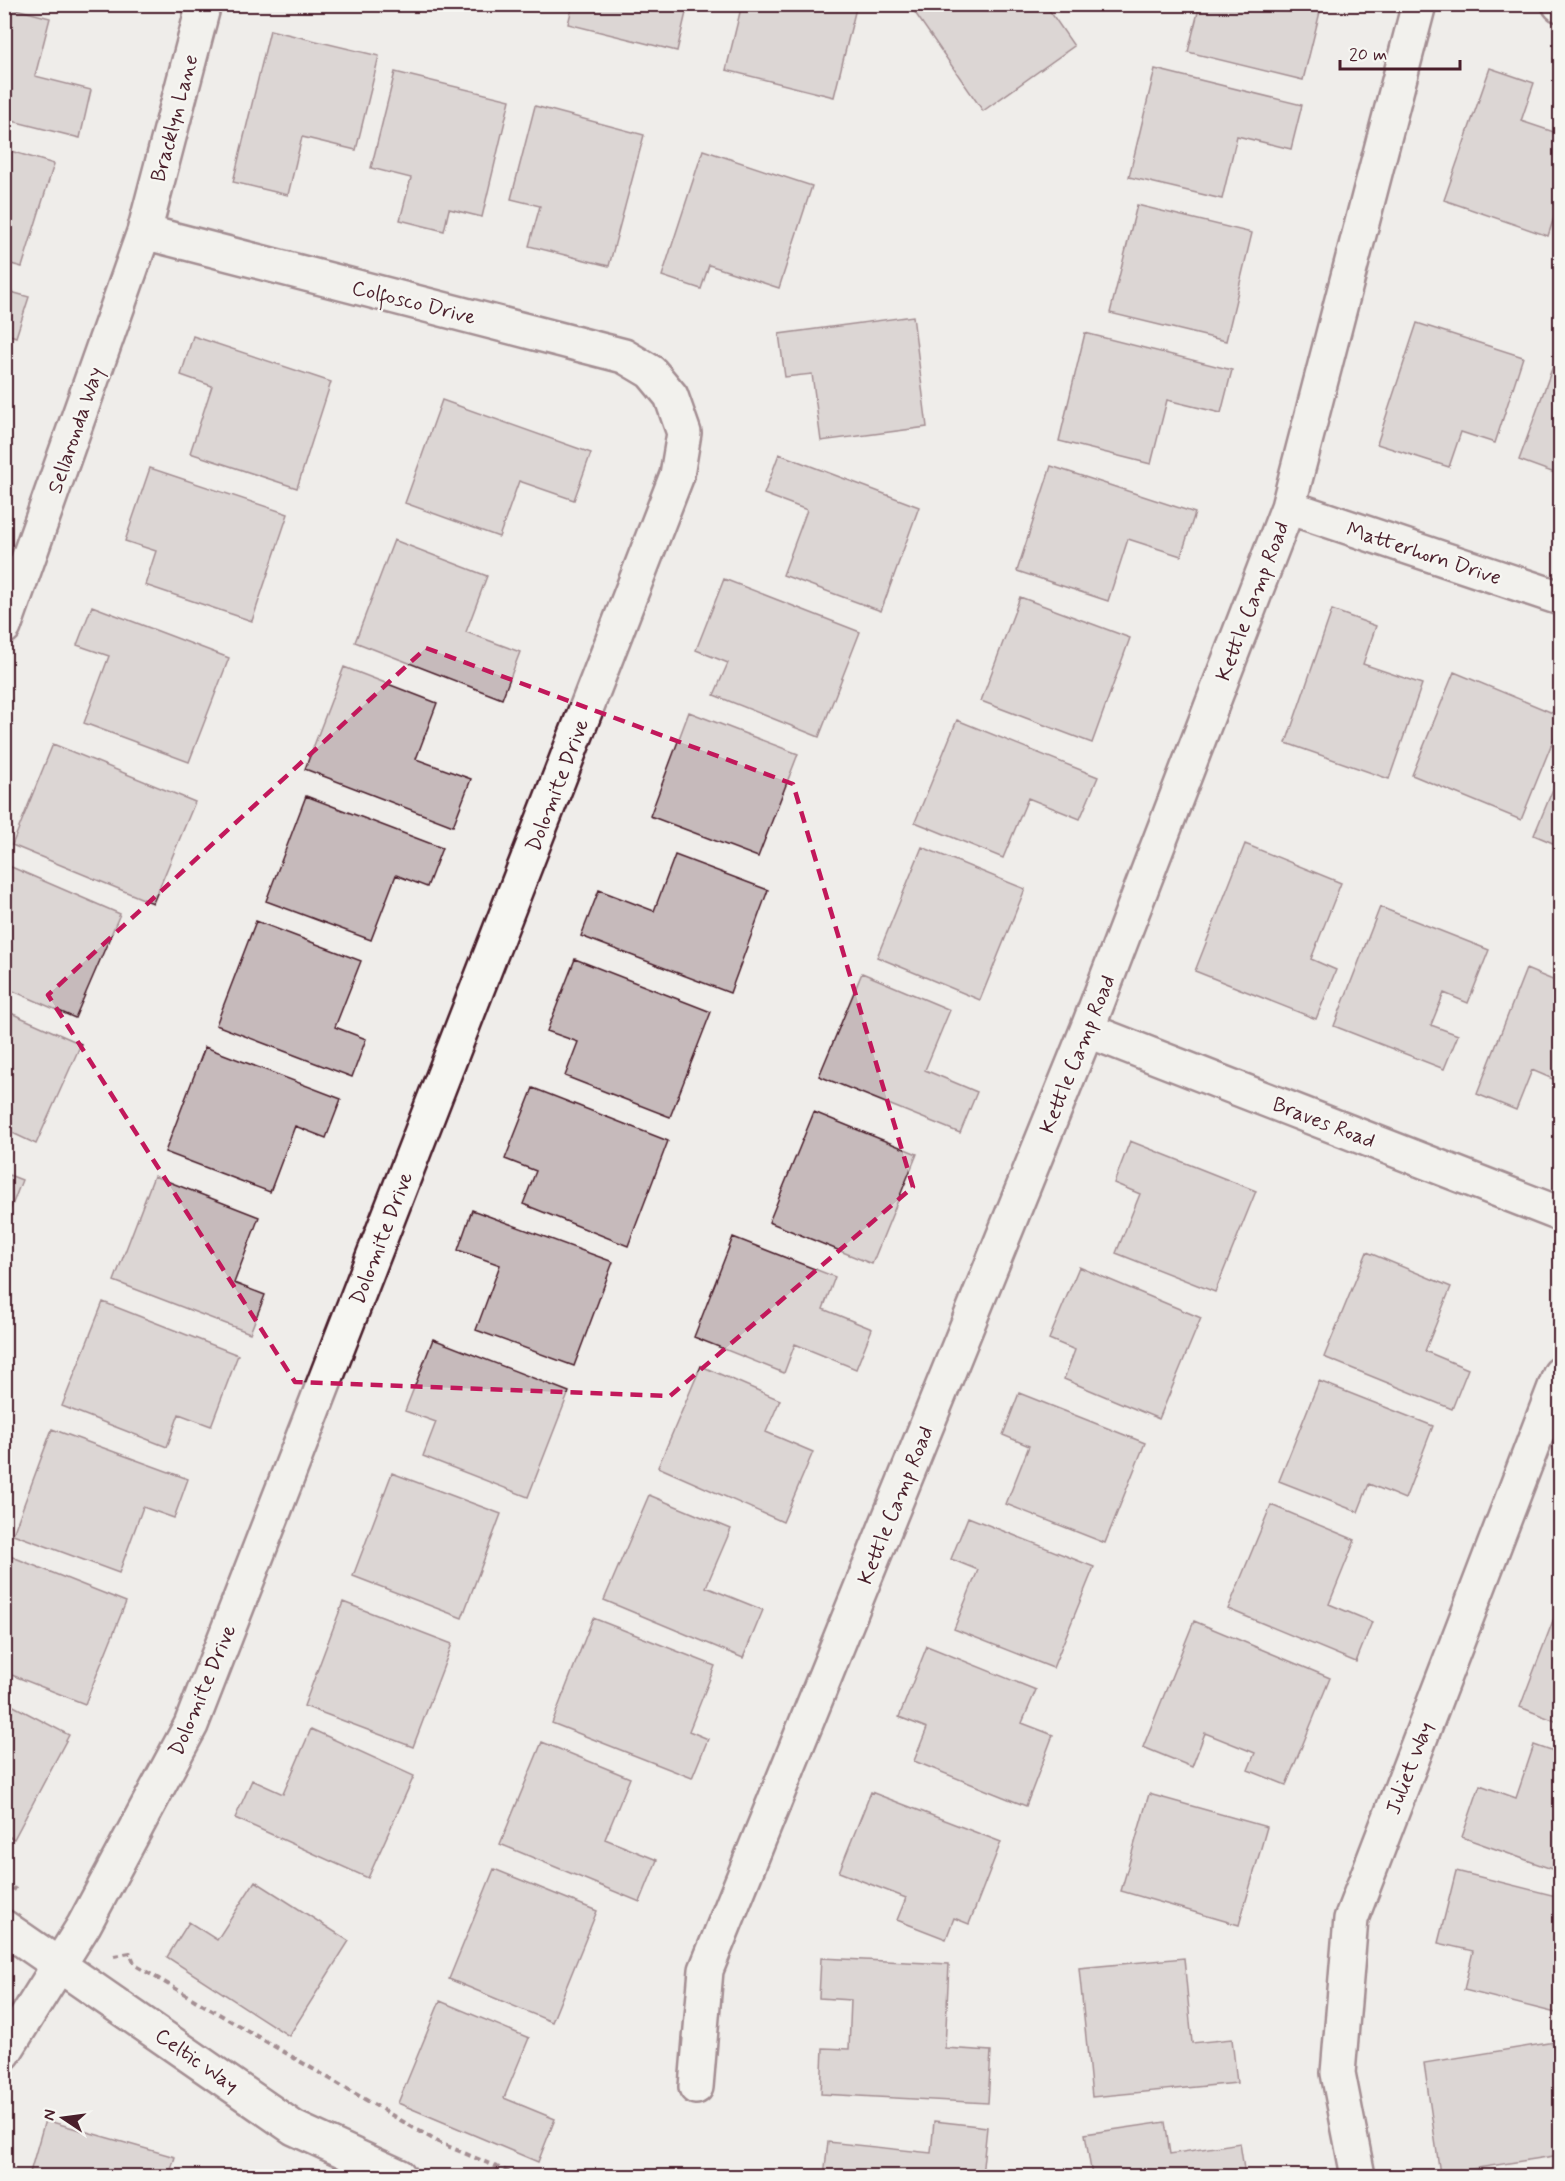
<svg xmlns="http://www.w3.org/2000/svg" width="1565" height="2181" viewBox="0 0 1565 2181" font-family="Mynerve,sans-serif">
<rect width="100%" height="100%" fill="#efedea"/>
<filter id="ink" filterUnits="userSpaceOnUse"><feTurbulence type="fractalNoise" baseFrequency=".0167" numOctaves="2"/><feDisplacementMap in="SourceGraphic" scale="12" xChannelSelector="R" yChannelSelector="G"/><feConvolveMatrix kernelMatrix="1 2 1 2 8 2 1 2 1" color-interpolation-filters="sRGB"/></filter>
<g filter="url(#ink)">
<path fill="#c6babb" stroke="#4a1f2b" stroke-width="1.5" d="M 573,4 L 688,4 L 677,51 L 568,24 Z
M 742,4 L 857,4 L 834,97 L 726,70 Z
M 909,4 L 1045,4 L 1074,46 L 983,111 Z
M 1200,4 L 1322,4 L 1303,80 L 1188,52 Z
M 4,6 L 50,18 L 35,76 L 91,90 L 80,138 L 4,119 Z
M 270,30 L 379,56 L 356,150 L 302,137 L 288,195 L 233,182 Z
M 1490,68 L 1534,83 L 1521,121 L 1560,134 L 1560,199 L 1548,236 L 1444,200 Z
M 1155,69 L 1302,105 L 1291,149 L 1237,136 L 1222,199 L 1129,177 Z
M 395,72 L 510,100 L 482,217 L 449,209 L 444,231 L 400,220 L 411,178 L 371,168 Z
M 535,106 L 644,135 L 609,266 L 529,246 L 540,206 L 511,199 Z
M 4,149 L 54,164 L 22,267 L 4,262 Z
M 703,150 L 812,186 L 779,288 L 709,265 L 701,289 L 662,276 Z
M 1137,205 L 1252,233 L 1226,341 L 1110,313 Z
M 4,290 L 29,297 L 16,337 L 4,333 Z
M 913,316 L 927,427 L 821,441 L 812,374 L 785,377 L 779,334 Z
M 1417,323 L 1523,357 L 1495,443 L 1461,432 L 1449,467 L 1377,444 Z
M 1085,333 L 1232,370 L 1221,413 L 1167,400 L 1151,464 L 1059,441 Z
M 193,336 L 331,382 L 297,488 L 190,453 L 212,386 L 181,375 Z
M 1553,366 L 1560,369 L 1560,475 L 1519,460 Z
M 442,400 L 591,453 L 574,500 L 519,481 L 499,537 L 405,503 Z
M 779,454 L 919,507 L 881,611 L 783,575 L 807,510 L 764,494 Z
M 1051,466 L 1195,513 L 1181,556 L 1128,539 L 1108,601 L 1017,571 Z
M 150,468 L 288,514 L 252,621 L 145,585 L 156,551 L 125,541 Z
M 394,540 L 487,576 L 466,632 L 520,652 L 502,699 L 355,642 Z
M 724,579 L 860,632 L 819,737 L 714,695 L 728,663 L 696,650 Z
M 1020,597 L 1130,638 L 1092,743 L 981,701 Z
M 92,606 L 229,658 L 189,762 L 84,723 L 109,656 L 77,645 Z
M 1332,610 L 1376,626 L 1363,664 L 1422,684 L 1389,779 L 1286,743 Z
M 344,667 L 437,703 L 416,759 L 471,779 L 453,826 L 305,769 Z
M 1454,672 L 1560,716 L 1560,723 L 1521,820 L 1412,775 Z
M 689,712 L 798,754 L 758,857 L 650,816 Z
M 957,720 L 1098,777 L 1080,819 L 1028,798 L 1003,858 L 915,822 Z
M 53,744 L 195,802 L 153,903 L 12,845 Z
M 1560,772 L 1560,846 L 1534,835 Z
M 306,796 L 442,848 L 427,887 L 396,875 L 371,940 L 266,901 Z
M 1245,844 L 1341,883 L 1311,959 L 1336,970 L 1316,1019 L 1195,971 Z
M 922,847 L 1025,889 L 980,1000 L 877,957 Z
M 675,855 L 768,890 L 730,993 L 581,936 L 599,890 L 654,911 Z
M 9,866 L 120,914 L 75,1018 L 4,987 L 4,876 Z
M 1380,907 L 1489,950 L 1468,1003 L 1444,993 L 1431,1025 L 1458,1035 L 1444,1069 L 1334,1026 Z
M 256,921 L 361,961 L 335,1027 L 366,1039 L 352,1077 L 216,1025 Z
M 575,959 L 711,1012 L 670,1117 L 565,1076 L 578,1042 L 547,1031 Z
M 1526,969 L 1560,983 L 1560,1082 L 1532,1070 L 1516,1110 L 1477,1094 Z
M 862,973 L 950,1010 L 925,1070 L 977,1092 L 960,1133 L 819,1076 Z
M 4,1010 L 81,1044 L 36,1144 L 4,1129 Z
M 205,1047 L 341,1099 L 326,1138 L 295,1126 L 270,1192 L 165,1152 Z
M 533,1088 L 668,1141 L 628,1246 L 523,1204 L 536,1171 L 505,1159 Z
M 814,1112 L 917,1154 L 872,1264 L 769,1222 Z
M 1130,1141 L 1256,1191 L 1215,1292 L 1116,1253 L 1140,1194 L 1114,1183 Z
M 4,1173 L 22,1180 L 4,1226 Z
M 154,1176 L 259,1217 L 234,1283 L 265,1295 L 250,1333 L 114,1281 Z
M 472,1210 L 613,1262 L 574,1366 L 476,1330 L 500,1265 L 458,1250 Z
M 733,1237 L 835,1277 L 823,1309 L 872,1329 L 856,1369 L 795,1344 L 784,1373 L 694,1337 Z
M 1367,1252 L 1451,1287 L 1425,1351 L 1468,1369 L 1452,1409 L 1324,1357 Z
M 1079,1267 L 1201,1318 L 1159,1419 L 1064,1379 L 1075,1350 L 1049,1339 Z
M 103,1302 L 238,1355 L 211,1426 L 179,1414 L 167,1447 L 62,1406 Z
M 433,1339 L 569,1392 L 528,1497 L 423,1456 L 436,1422 L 405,1411 Z
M 701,1366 L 780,1400 L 766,1432 L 813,1452 L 783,1522 L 658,1467 Z
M 1319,1381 L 1433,1426 L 1405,1499 L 1369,1484 L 1358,1512 L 1279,1481 Z
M 1019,1393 L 1145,1443 L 1105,1543 L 1006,1504 L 1029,1446 L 1003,1435 Z
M 52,1429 L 188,1479 L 174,1518 L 143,1507 L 119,1573 L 13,1534 Z
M 392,1473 L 501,1514 L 462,1618 L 353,1576 Z
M 649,1495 L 731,1529 L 706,1587 L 763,1610 L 743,1658 L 604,1600 Z
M 1271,1505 L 1355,1540 L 1329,1604 L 1372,1622 L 1356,1662 L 1228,1609 Z
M 968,1517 L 1094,1567 L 1053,1668 L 954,1629 L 978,1570 L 951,1559 Z
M 5,1554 L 126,1602 L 85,1704 L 4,1672 Z
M 343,1602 L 452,1644 L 413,1747 L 304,1706 Z
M 1559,1605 L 1560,1605 L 1560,1723 L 1520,1707 Z
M 593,1618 L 715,1666 L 689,1731 L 708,1739 L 692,1778 L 552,1723 Z
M 1194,1621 L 1330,1678 L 1286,1785 L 1248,1770 L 1255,1753 L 1205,1733 L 1192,1767 L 1143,1747 Z
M 927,1646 L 1036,1690 L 1022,1723 L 1053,1735 L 1026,1806 L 914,1761 L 927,1728 L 899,1717 Z
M 4,1701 L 69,1735 L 14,1839 L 4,1834 Z
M 311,1729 L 414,1776 L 368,1878 L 235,1818 L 252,1780 L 283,1794 Z
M 542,1742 L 630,1778 L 605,1839 L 657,1860 L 640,1902 L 500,1844 Z
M 1534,1745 L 1560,1754 L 1560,1872 L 1462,1837 L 1480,1785 L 1516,1798 Z
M 871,1792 L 1001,1842 L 969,1924 L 954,1918 L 946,1939 L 897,1920 L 906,1898 L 839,1872 Z
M 1149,1794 L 1267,1827 L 1239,1925 L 1121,1891 Z
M 494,1869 L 597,1911 L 552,2022 L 449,1979 Z
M 1456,1871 L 1560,1897 L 1560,2014 L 1464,1990 L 1473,1951 L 1438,1943 Z
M 255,1881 L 349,1941 L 289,2036 L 167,1957 L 189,1922 L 217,1940 Z
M 821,1958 L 949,1964 L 945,2048 L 991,2051 L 988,2103 L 821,2094 L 823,2048 L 849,2049 L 851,2000 L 819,1998 Z
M 1184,1958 L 1192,2043 L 1232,2039 L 1237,2083 L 1092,2097 L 1079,1968 Z
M 440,2001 L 529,2038 L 504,2098 L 555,2119 L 538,2162 L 398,2103 Z
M 1555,2042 L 1560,2076 L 1560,2155 L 1440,2174 L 1424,2063 Z
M 45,2120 L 175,2157 L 169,2176 L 29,2176 Z
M 934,2121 L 987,2127 L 982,2176 L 824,2176 L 828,2142 L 931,2153 Z
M 1165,2122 L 1170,2154 L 1240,2143 L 1245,2176 L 1092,2176 L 1085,2134 Z"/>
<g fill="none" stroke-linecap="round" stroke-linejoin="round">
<defs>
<path id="minor" d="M 1559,4 L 1560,5
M 1288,507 L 1560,598
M 4,627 L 144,232 L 204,4
M 1087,1030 L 1560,1214
M 4,1927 L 294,2128 L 399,2176
M 4,2053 L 84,1925 L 191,1725 L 677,475 L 684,433 L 671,396 L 651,372 L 624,356 L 144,232
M 696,2087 L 706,1970 L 1087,1030 L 1288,507 L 1419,4
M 1358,2176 L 1338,2073 L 1351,1919 L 1560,1374"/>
</defs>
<use href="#minor" stroke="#4a1f2b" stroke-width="38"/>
<path stroke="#4a1f2b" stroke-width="4" stroke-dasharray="6 4.5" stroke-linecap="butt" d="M 4,1882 L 16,1890
M 114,1956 L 130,1953 L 135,1965 L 438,2142 L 518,2176"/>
<use href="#minor" stroke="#f6f6f2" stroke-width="33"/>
</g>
</g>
<path d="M0 0H1565V2181H0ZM 426,648 L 793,784 L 913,1187 L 670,1396 L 295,1382 L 48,995 Z" fill="#efedea" fill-opacity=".55" fill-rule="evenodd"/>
<path fill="none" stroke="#c2185b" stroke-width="4.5" stroke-dasharray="12 8" stroke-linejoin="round" d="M 426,648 L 793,784 L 913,1187 L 670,1396 L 295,1382 L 48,995 Z"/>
<g text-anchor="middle" stroke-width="4.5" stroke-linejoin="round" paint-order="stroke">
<g font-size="21" fill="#4a1f2b" stroke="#f6f6f2">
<text transform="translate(174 118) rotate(-75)" y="7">Bracklyn Lane</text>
<text transform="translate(414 302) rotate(14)" y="7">Colfosco Drive</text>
<text transform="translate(75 430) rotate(-71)" y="7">Sellaronda Way</text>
<text transform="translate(1424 553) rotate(18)" y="7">Matterhorn Drive</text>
<text transform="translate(1252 601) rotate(-69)" y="7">Kettle Camp Road</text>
<text transform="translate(557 785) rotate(-69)" y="7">Dolomite Drive</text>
<text transform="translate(1077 1054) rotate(-68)" y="7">Kettle Camp Road</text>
<text transform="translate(1324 1122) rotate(21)" y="7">Braves Road</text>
<text transform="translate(381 1238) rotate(-69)" y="7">Dolomite Drive</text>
<text transform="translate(895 1505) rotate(-68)" y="7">Kettle Camp Road</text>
<text transform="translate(202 1690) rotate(-67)" y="7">Dolomite Drive</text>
<text transform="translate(1409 1768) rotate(-69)" y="7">Juliet Way</text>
<text transform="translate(197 2060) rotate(35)" y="7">Celtic Way</text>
</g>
</g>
<rect width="1565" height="2181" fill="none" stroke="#f6f6f2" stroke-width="24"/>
<rect x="12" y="12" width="1541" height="2157" fill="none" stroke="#4a1f2b" stroke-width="2" filter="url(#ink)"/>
<g transform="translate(63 2118) rotate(283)" stroke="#f6f6f2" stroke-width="4.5" paint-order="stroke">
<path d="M0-4.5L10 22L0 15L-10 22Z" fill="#4a1f2b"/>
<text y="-9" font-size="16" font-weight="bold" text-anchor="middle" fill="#4a1f2b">N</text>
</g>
<path d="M1340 60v9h120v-9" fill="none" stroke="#4a1f2b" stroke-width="3"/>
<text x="1349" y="60" font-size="18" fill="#4a1f2b" stroke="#f6f6f2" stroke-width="4.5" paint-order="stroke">20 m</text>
</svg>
